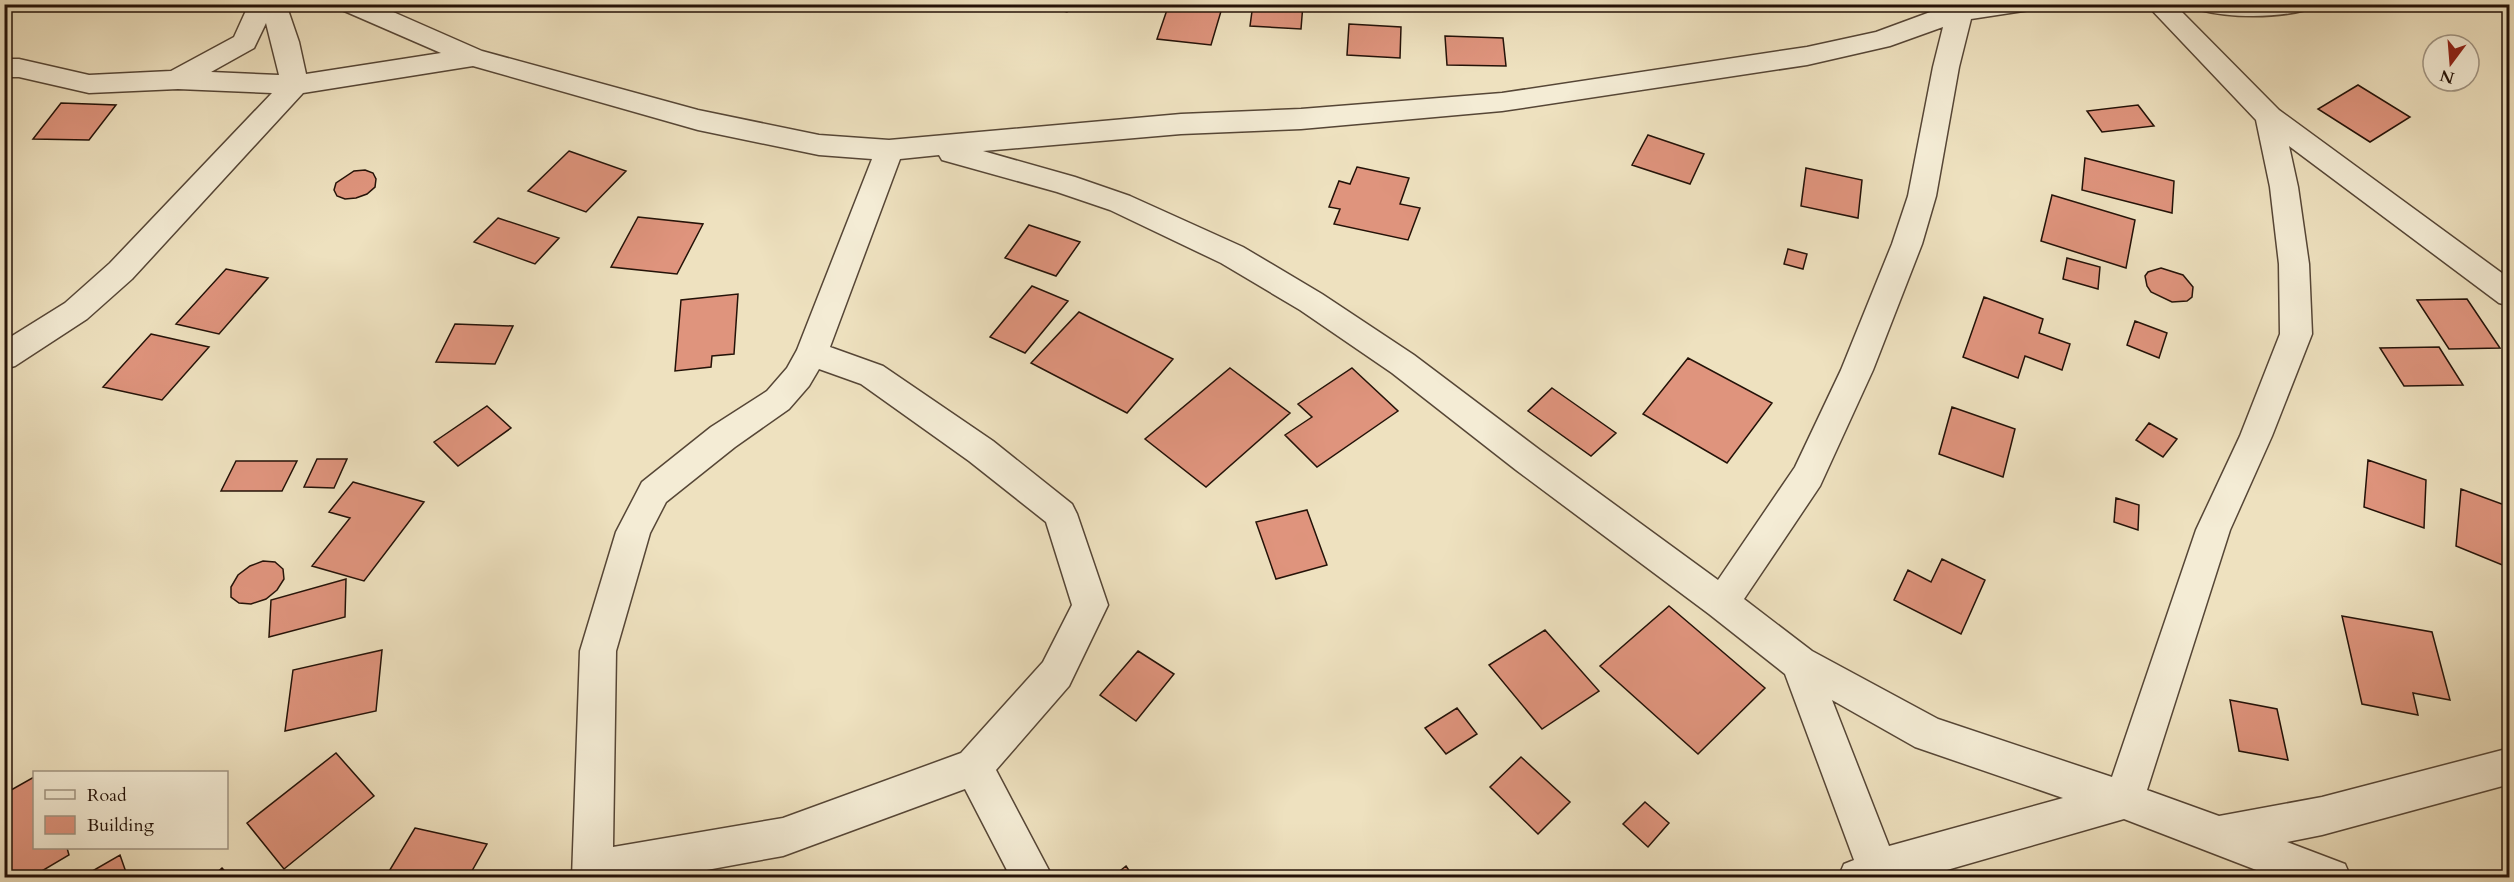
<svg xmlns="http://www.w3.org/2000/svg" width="2514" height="882" viewBox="0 0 2514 882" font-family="Cardo,serif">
<rect width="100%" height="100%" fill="#eee1bf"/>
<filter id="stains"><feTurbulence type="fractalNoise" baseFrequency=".00333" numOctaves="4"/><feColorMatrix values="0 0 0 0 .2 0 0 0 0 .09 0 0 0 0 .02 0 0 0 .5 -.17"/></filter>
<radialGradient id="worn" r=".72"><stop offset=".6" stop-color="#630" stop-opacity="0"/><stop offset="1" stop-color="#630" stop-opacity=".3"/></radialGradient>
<path fill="#df947d" stroke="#241208" stroke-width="1.5" d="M 5,4 L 39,4 L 21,10 L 10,9 Z
M 629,4 L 691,4 L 629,7 Z
M 1034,4 L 1072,4 L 1067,12 Z
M 1169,4 L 1222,8 L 1211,45 L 1157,39 Z
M 1253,4 L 1303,4 L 1301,29 L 1250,26 Z
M 1349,24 L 1401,27 L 1400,58 L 1347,55 Z
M 1445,36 L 1503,38 L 1506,66 L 1447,65 Z
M 2358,85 L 2410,117 L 2370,142 L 2318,109 Z
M 61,103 L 116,105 L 89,140 L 33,139 Z
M 2138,105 L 2154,126 L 2102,132 L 2087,111 Z
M 1648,135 L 1704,154 L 1690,184 L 1632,165 Z
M 569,151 L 626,171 L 586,212 L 528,191 Z
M 2085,158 L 2174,181 L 2172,213 L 2082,190 Z
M 1357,167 L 1409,178 L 1400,204 L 1420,208 L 1408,240 L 1334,224 L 1340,209 L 1329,207 L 1339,181 L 1350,184 Z
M 1806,168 L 1862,180 L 1858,218 L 1801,206 Z
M 365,170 L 373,173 L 376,179 L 375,187 L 367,194 L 356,198 L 345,199 L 337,196 L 334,190 L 336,183 L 354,171 Z
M 2052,195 L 2135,220 L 2126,268 L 2041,241 Z
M 638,217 L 703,224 L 677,274 L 611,267 Z
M 498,218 L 559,238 L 535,264 L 474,242 Z
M 1029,225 L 1080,242 L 1056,276 L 1005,258 Z
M 1788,249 L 1807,254 L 1803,269 L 1784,264 Z
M 2067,258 L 2100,267 L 2098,289 L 2063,279 Z
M 2161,268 L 2183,275 L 2193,287 L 2192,297 L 2187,301 L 2172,302 L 2151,292 L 2147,286 L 2145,276 L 2148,272 Z
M 226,269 L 268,278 L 219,334 L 176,324 Z
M 1032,286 L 1068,301 L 1025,353 L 990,337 Z
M 738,294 L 734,354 L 712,356 L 711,367 L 675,371 L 681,300 Z
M 1984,297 L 2043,319 L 2039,333 L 2070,344 L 2062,370 L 2025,356 L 2018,378 L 1963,357 Z
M 2467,299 L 2500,348 L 2449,349 L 2417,300 Z
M 1079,312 L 1173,359 L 1127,413 L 1031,363 Z
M 2135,321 L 2167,333 L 2159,358 L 2127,345 Z
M 455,324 L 513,326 L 495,364 L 436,362 Z
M 151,334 L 209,347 L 162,400 L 103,387 Z
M 2439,347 L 2463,385 L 2404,386 L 2380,348 Z
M 1688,358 L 1772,403 L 1727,463 L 1643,414 Z
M 1230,368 L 1290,413 L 1206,487 L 1145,439 Z
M 1352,368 L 1398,411 L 1317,467 L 1285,435 L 1312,417 L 1298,404 Z
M 1552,388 L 1616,433 L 1591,456 L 1528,411 Z
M 487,406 L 511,428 L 458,466 L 434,442 Z
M 1952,407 L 2015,429 L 2003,477 L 1939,454 Z
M 2149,423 L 2177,439 L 2163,457 L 2136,440 Z
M 317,459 L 347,459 L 334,488 L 304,487 Z
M 2368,460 L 2426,480 L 2424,528 L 2364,507 Z
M 236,461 L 297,461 L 282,491 L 221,491 Z
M 353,482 L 424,502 L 364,581 L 312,566 L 350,518 L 329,512 Z
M 2461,489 L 2510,507 L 2510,585 L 2504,583 L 2505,566 L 2456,546 Z
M 2116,498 L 2139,505 L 2138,530 L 2114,522 Z
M 1307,510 L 1327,565 L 1276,579 L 1256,522 Z
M 1942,559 L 1985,580 L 1961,634 L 1894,600 L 1908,570 L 1931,582 Z
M 263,561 L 275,562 L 283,569 L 284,579 L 277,590 L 266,599 L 251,604 L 239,603 L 231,597 L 231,587 L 238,575 L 250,566 Z
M 346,579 L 345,617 L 269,637 L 271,600 Z
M 1669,606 L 1765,688 L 1698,754 L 1600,666 Z
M 2342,616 L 2432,632 L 2450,700 L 2413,693 L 2418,715 L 2362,704 Z
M 1545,630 L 1599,691 L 1542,729 L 1489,665 Z
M 382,650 L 376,711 L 285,731 L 293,670 Z
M 1138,651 L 1174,674 L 1136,721 L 1100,695 Z
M 2230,700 L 2277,709 L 2288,760 L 2239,751 Z
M 1457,708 L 1477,734 L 1446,754 L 1425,728 Z
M 336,753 L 374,796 L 284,869 L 247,823 Z
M 1521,757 L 1570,802 L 1538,834 L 1490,787 Z
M 34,777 L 34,848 L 67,848 L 69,855 L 30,878 L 4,878 L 4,794 Z
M 1645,802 L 1669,823 L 1648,847 L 1623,824 Z
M 415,828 L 487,844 L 468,878 L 385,878 Z
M 120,855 L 128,878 L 82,878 L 82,877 Z
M 1126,866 L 1134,878 L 1111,878 Z
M 222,868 L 231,878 L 211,878 Z
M 1009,868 L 1014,878 L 992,878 Z"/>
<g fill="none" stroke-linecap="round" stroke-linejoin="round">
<defs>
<path id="minor" d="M 249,4 L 286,4 L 299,42 L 306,74 L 441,53 L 342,10 L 338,4 L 375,4 L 482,51 L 698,110 L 819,135 L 889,140 L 1181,114 L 1301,109 L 1502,93 L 1807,47 L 1876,32 L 1952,4 L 2034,4 L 2030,10 L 1971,19 L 1959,67 L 1936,196 L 1922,244 L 1873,370 L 1820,486 L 1744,599 L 1812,651 L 1938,719 L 2112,777 L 2196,530 L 2240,436 L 2280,334 L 2279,264 L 2270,187 L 2256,120 L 2146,4 L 2174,4 L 2279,110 L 2510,279 L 2510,306 L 2499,303 L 2289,146 L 2298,187 L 2309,264 L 2312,334 L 2272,436 L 2230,530 L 2147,790 L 2219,816 L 2322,797 L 2510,748 L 2510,784 L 2322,835 L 2287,842 L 2345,864 L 2351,878 L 2277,878 L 2124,819 L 1919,878 L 1838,878 L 1844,864 L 1854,860 L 1785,674 L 1709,614 L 1516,470 L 1392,373 L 1300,310 L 1221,263 L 1110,210 L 1057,192 L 942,160 L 939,155 L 900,159 L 830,347 L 883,366 L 993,441 L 1072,504 L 1077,514 L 1108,605 L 1069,686 L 996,770 L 1053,878 L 1011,878 L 965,789 L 783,856 L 663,878 L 572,878 L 580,651 L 616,532 L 642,482 L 711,427 L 767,391 L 787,368 L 797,350 L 872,159 L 819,155 L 698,130 L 473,66 L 303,93 L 132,279 L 87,319 L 15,366 L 4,369 L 4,341 L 65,303 L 110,263 L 272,93 L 178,89 L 89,93 L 19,77 L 4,77 L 4,59 L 19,59 L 89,75 L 171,71 L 234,37 ZM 266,23 L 279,75 L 211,72 L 254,48 ZM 1943,27 L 1933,67 L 1908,196 L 1892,244 L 1841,370 L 1795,467 L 1718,580 L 1540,450 L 1414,355 L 1322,294 L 1243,247 L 1130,196 L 1075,177 L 983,151 L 1181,134 L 1301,129 L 1502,111 L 1807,65 L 1890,46 ZM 819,369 L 861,384 L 969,461 L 1046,522 L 1072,605 L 1043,662 L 961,753 L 783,818 L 613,847 L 616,651 L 650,533 L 666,502 L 735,447 L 789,409 L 809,386 ZM 1832,700 L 1915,747 L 2063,798 L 1889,846 Z
M 2196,4 L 2310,4 L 2306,10 C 2276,18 2230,18 2200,10 Z"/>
</defs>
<use href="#minor" stroke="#564636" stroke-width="3"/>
<use href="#minor" fill="#f4ecd5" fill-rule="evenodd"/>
</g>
<rect width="2514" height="882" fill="none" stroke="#eee1bf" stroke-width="24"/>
<rect x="6" y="6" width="2502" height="870" fill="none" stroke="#241208" stroke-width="3"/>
<rect x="12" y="12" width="2490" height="858" fill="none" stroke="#241208" stroke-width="1.5"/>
<rect x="33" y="771" width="195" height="78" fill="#f4ecd5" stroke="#a19583" stroke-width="1.5"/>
<rect x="45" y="790" width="30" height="9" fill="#f4ecd5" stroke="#a19583" stroke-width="1.5"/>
<text x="87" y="801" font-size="18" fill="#241208">Road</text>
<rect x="45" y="816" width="30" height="18" fill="#df947d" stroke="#a19583" stroke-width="1.5"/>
<text x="87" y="831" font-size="18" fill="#241208">Building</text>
<g transform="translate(2451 63) rotate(196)"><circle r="28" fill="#f4ecd5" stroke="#a19583" stroke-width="1.5"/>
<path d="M0-4.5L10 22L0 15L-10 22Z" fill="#8f2418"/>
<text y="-9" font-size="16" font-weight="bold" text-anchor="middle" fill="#241208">N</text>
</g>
<rect width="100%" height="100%" filter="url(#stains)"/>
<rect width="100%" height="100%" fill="url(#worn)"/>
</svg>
